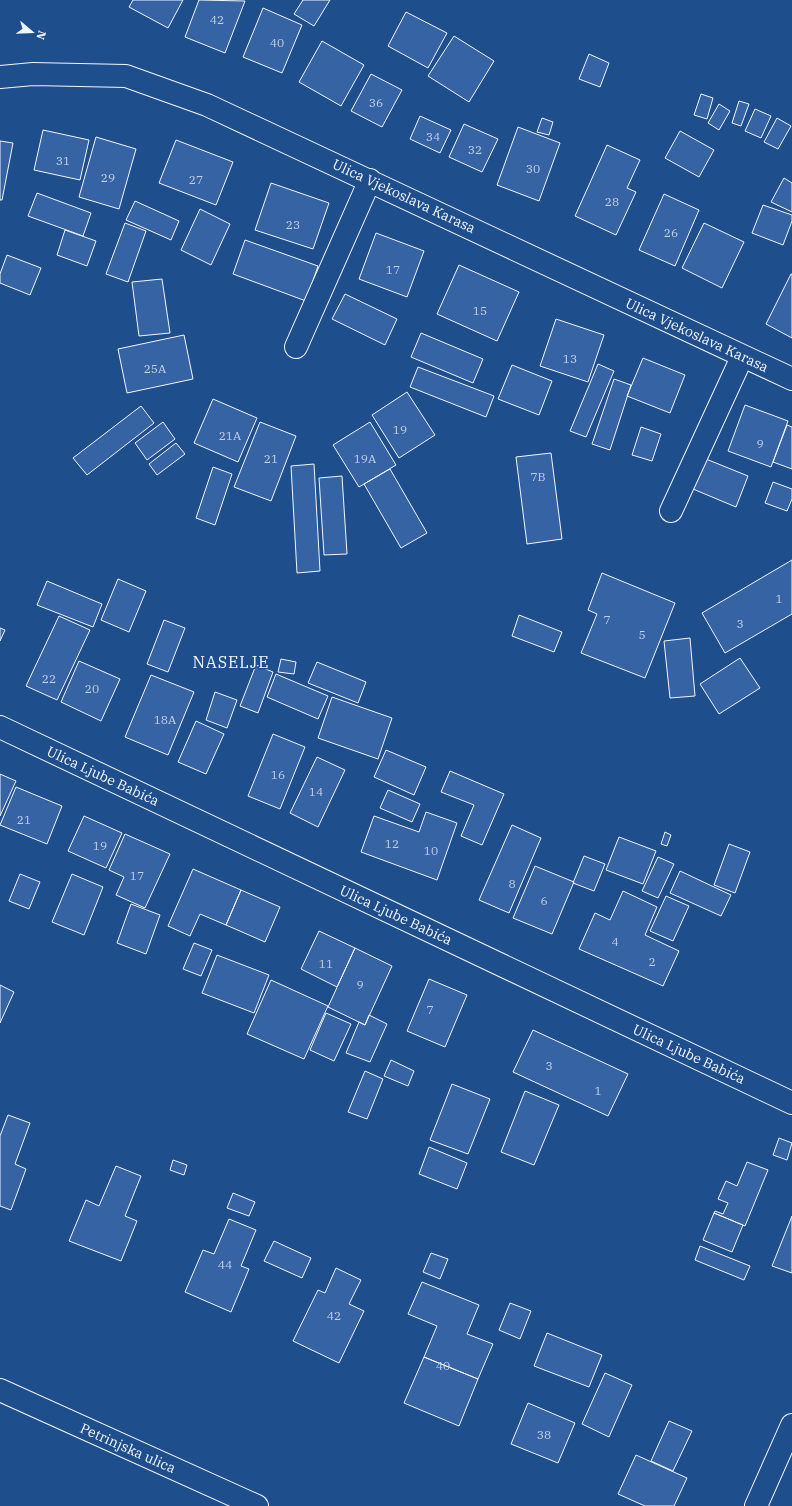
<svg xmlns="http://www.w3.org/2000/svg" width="792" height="1506" viewBox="0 0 792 1506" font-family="'IBM Plex Serif',serif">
<rect width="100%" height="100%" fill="#1f4e8c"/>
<path fill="#3563a3" stroke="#f2f6ff" d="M 133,0 L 183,0 L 168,28 L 129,7 Z
M 199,0 L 245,1 L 225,53 L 185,37 Z
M 303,0 L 330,0 L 314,26 L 294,14 Z
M 263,8 L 302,25 L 282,73 L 243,57 Z
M 406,12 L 447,33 L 428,68 L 388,46 Z
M 454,36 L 494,61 L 469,102 L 428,76 Z
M 322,41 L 364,65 L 341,106 L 299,82 Z
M 589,54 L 609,63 L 600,87 L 579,79 Z
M 371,74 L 402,90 L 382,127 L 351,111 Z
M 701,94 L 713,98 L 707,119 L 694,115 Z
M 739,101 L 749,104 L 741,126 L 732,123 Z
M 719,104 L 730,111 L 719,130 L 708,123 Z
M 755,109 L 771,116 L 761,138 L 745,131 Z
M 420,116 L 451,130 L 440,153 L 410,139 Z
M 542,118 L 553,122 L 549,135 L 537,132 Z
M 777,118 L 791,126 L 778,149 L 764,142 Z
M 464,124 L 498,139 L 482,172 L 449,157 Z
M 518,127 L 560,143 L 539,201 L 497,185 Z
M 43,130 L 89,140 L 80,180 L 34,170 Z
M 680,131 L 714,150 L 699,177 L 665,158 Z
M 96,137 L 136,149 L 119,209 L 79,197 Z
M 176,140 L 233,162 L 216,205 L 159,183 Z
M 0,141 L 13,143 L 2,200 L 0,200 Z
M 607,145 L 640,160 L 627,188 L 636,192 L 616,235 L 575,216 Z
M 784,178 L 792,183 L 792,212 L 771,202 Z
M 271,183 L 329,203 L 313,249 L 255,230 Z
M 37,193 L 91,213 L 83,236 L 28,216 Z
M 664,194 L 699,210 L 675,266 L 639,250 Z
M 135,201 L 179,221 L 171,240 L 126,220 Z
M 763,205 L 792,215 L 792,221 L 783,245 L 752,233 Z
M 200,209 L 230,224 L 211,265 L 181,250 Z
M 125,223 L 146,231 L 128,282 L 106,274 Z
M 704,223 L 744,242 L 722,288 L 682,268 Z
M 65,230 L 96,241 L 87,266 L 57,255 Z
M 376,233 L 424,251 L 407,297 L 359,279 Z
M 245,240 L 318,266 L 306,301 L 233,274 Z
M 7,255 L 41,268 L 30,295 L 0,283 L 0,274 Z
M 459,265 L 519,292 L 497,341 L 437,314 Z
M 791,274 L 792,274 L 792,338 L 766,324 Z
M 162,279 L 170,333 L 139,336 L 132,282 Z
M 345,294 L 397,319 L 385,345 L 332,319 Z
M 556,319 L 604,335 L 588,382 L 540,366 Z
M 421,333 L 483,359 L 473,383 L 411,357 Z
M 184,335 L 193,379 L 127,393 L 118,349 Z
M 643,358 L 685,375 L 670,413 L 627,396 Z
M 598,364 L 614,371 L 586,437 L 570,431 Z
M 512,365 L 552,381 L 539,415 L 498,399 Z
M 418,367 L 494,396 L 486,417 L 410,387 Z
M 614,379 L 631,385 L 610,450 L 592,444 Z
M 407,392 L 435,435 L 399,458 L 372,415 Z
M 213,399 L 257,418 L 238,462 L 194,443 Z
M 745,405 L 788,421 L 771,467 L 728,451 Z
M 141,406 L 154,423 L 87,475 L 73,458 Z
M 163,422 L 175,439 L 147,460 L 135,443 Z
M 260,422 L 296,436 L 271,501 L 234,487 Z
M 370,422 L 396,465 L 359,487 L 333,445 Z
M 787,425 L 792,427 L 792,469 L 773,462 Z
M 641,427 L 661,434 L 652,461 L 632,455 Z
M 176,443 L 185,454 L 157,475 L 149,464 Z
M 551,453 L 562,539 L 527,544 L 516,457 Z
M 706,459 L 748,476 L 736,507 L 693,489 Z
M 314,464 L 320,571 L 297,573 L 291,466 Z
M 213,467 L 232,474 L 215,525 L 196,518 Z
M 390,469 L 427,533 L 401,548 L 364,484 Z
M 342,476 L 347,554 L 324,555 L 319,478 Z
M 773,482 L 792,489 L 792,499 L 787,511 L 765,503 Z
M 792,560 L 792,614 L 725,653 L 702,613 Z
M 602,573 L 675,603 L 645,678 L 581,653 L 597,614 L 588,610 Z
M 118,579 L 146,591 L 129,632 L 101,620 Z
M 47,581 L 102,604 L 93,627 L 37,605 Z
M 519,615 L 562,632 L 554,652 L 512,636 Z
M 59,616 L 90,630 L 57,700 L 26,686 Z
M 164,620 L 185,628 L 168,672 L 147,664 Z
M 0,628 L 5,630 L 0,641 Z
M 690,638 L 695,696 L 670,698 L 664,641 Z
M 740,658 L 760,688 L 719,714 L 700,684 Z
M 281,659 L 296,662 L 294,674 L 278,672 Z
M 79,661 L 120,679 L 101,721 L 61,702 Z
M 317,662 L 366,682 L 358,703 L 308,683 Z
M 256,665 L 273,672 L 258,713 L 240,706 Z
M 276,674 L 328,696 L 318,719 L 267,697 Z
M 151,675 L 194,692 L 168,755 L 125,737 Z
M 215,692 L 237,700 L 227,728 L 206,720 Z
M 332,697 L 392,718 L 378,759 L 318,738 Z
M 196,721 L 224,734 L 206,774 L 178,762 Z
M 273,734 L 305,747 L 280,809 L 248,796 Z
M 386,750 L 426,767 L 414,795 L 374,777 Z
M 317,757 L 345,770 L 318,827 L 290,813 Z
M 450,771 L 504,794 L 482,845 L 461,836 L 474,805 L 441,792 Z
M 0,774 L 16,781 L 0,816 Z
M 16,787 L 62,806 L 47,844 L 0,825 Z
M 388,790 L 420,804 L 412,822 L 380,808 Z
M 426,812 L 457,823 L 437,880 L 361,852 L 374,816 L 419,832 Z
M 84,816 L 122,833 L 106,868 L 68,851 Z
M 512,825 L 541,838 L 509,913 L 479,900 Z
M 665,832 L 671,835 L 667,846 L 661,844 Z
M 125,834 L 170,854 L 145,908 L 116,895 L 124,877 L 109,870 Z
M 619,837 L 656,851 L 643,884 L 606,870 Z
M 729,844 L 750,852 L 735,893 L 714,885 Z
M 584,856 L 605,864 L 594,891 L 573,883 Z
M 658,857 L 674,864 L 658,898 L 642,891 Z
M 535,866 L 574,882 L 552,934 L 513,918 Z
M 193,869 L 241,890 L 226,925 L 200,914 L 190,936 L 168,926 Z
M 680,871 L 731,895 L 721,916 L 670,893 Z
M 20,874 L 40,882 L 29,909 L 9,901 Z
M 72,874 L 103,887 L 84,935 L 52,922 Z
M 241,890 L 280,907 L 265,942 L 226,925 Z
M 623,891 L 657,907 L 645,935 L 679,951 L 663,986 L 579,949 L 595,913 L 610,920 Z
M 666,896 L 689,906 L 673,941 L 650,931 Z
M 131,904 L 160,915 L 146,954 L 117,943 Z
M 319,931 L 355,948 L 337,987 L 301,969 Z
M 194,943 L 212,950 L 201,976 L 183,969 Z
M 355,948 L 392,966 L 365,1025 L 328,1007 Z
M 217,955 L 269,975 L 254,1013 L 202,993 Z
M 429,979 L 467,995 L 445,1047 L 407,1031 Z
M 271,980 L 328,1006 L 304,1059 L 247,1034 Z
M 0,985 L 14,992 L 0,1023 Z
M 326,1013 L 351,1024 L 334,1061 L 310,1050 Z
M 369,1015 L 387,1024 L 370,1062 L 346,1053 L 359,1022 L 365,1025 Z
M 533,1030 L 628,1074 L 608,1116 L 513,1072 Z
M 391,1060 L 414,1071 L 408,1086 L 384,1076 Z
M 365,1071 L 383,1079 L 367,1119 L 348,1112 Z
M 452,1084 L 490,1099 L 468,1154 L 430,1140 Z
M 525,1091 L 559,1105 L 534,1165 L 501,1152 Z
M 8,1115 L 30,1123 L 15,1164 L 26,1169 L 11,1210 L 0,1206 L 0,1136 Z
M 779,1138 L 792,1143 L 787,1160 L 773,1155 Z
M 429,1147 L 467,1163 L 457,1189 L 419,1174 Z
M 173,1160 L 187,1165 L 184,1175 L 170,1170 Z
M 747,1162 L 768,1170 L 745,1226 L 714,1213 L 715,1211 L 723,1214 L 728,1203 L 718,1199 L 726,1181 L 737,1186 Z
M 116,1166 L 141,1176 L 125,1216 L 137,1221 L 121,1261 L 69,1241 L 86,1200 L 99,1206 Z
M 233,1193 L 255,1202 L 249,1216 L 227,1208 Z
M 714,1213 L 743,1225 L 732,1252 L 703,1240 Z
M 792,1216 L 792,1273 L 772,1266 Z
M 229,1219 L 256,1230 L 241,1266 L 249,1269 L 231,1312 L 185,1292 L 203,1250 L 214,1254 Z
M 274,1241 L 311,1258 L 302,1278 L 264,1261 Z
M 700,1246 L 750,1266 L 744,1280 L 695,1260 Z
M 431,1253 L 448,1259 L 440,1279 L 423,1272 Z
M 336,1268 L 361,1280 L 349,1304 L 364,1311 L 339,1363 L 293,1341 L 318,1290 L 325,1293 Z
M 422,1282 L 479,1305 L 467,1334 L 493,1344 L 478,1379 L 424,1357 L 437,1326 L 408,1314 Z
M 510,1303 L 531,1311 L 520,1339 L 499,1330 Z
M 547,1333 L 602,1355 L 589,1387 L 534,1366 Z
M 424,1357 L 478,1379 L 459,1426 L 404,1403 Z
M 605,1373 L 632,1385 L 609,1437 L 582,1424 Z
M 528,1403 L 575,1423 L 558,1463 L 511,1444 Z
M 669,1421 L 692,1431 L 673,1471 L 651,1461 Z
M 636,1455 L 687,1478 L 674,1506 L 645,1506 L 618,1494 Z"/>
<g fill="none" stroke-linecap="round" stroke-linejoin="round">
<defs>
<path id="minor" d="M 0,77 L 33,74 L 126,76 L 207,105 L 792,379
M 296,347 L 370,180
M 671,511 L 742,357
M 0,727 L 792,1103
M 756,1506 L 792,1425"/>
<path id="major" d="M 0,1390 L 257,1506"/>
</defs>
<use href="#minor" stroke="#f2f6ff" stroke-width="24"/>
<use href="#major" stroke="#f2f6ff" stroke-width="24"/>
<use href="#minor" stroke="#1f4e8c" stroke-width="22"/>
<use href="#major" stroke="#1f4e8c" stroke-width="22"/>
</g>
<g text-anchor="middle" stroke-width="3" stroke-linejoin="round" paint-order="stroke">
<g font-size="12" fill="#c3d1e8">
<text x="217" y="24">42</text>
<text x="277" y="47">40</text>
<text x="376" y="107">36</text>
<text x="433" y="141">34</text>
<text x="475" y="154">32</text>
<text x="63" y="165">31</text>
<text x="533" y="173">30</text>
<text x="108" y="182">29</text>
<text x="196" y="184">27</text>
<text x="612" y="206">28</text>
<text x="293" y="229">23</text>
<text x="671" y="237">26</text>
<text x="393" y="274">17</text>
<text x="480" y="315">15</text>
<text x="570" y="363">13</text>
<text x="155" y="373">25A</text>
<text x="400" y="434">19</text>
<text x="230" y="440">21A</text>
<text x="760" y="448">9</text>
<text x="271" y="463">21</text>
<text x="365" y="463">19A</text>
<text x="538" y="481">7B</text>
<text x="779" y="603">1</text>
<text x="607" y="624">7</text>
<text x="740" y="628">3</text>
<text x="642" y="639">5</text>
<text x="49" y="683">22</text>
<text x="92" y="693">20</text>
<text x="165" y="724">18A</text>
<text x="278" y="779">16</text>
<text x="316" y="796">14</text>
<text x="24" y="824">21</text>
<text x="392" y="848">12</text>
<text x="100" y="850">19</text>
<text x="431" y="855">10</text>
<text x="137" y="880">17</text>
<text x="512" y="888">8</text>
<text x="544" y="905">6</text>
<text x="615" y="946">4</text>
<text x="652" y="966">2</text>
<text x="326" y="968">11</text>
<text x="360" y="989">9</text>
<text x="430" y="1014">7</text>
<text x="549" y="1070">3</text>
<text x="598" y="1095">1</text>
<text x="225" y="1269">44</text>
<text x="334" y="1320">42</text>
<text x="443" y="1370">40</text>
<text x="544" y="1439">38</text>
</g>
<g font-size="14" fill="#f2f6ff" stroke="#1f4e8c">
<text transform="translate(404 196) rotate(25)" y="5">Ulica Vjekoslava Karasa</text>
<text transform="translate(697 335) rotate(25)" y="5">Ulica Vjekoslava Karasa</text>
<text transform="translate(103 776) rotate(25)" y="5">Ulica Ljube Babića</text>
<text transform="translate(396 915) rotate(25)" y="5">Ulica Ljube Babića</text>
<text transform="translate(689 1054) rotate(25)" y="5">Ulica Ljube Babića</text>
<text transform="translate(128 1448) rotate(24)" y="5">Petrinjska ulica</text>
</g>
<g font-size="16" letter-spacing="1" fill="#f2f6ff" stroke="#1f4e8c">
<text x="231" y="668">NASELJE</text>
</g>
</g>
<g transform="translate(32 32) rotate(109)" stroke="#1f4e8c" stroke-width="3" paint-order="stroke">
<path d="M0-3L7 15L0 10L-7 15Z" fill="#f2f6ff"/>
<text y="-6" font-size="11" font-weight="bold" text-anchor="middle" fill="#f2f6ff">N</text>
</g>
</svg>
